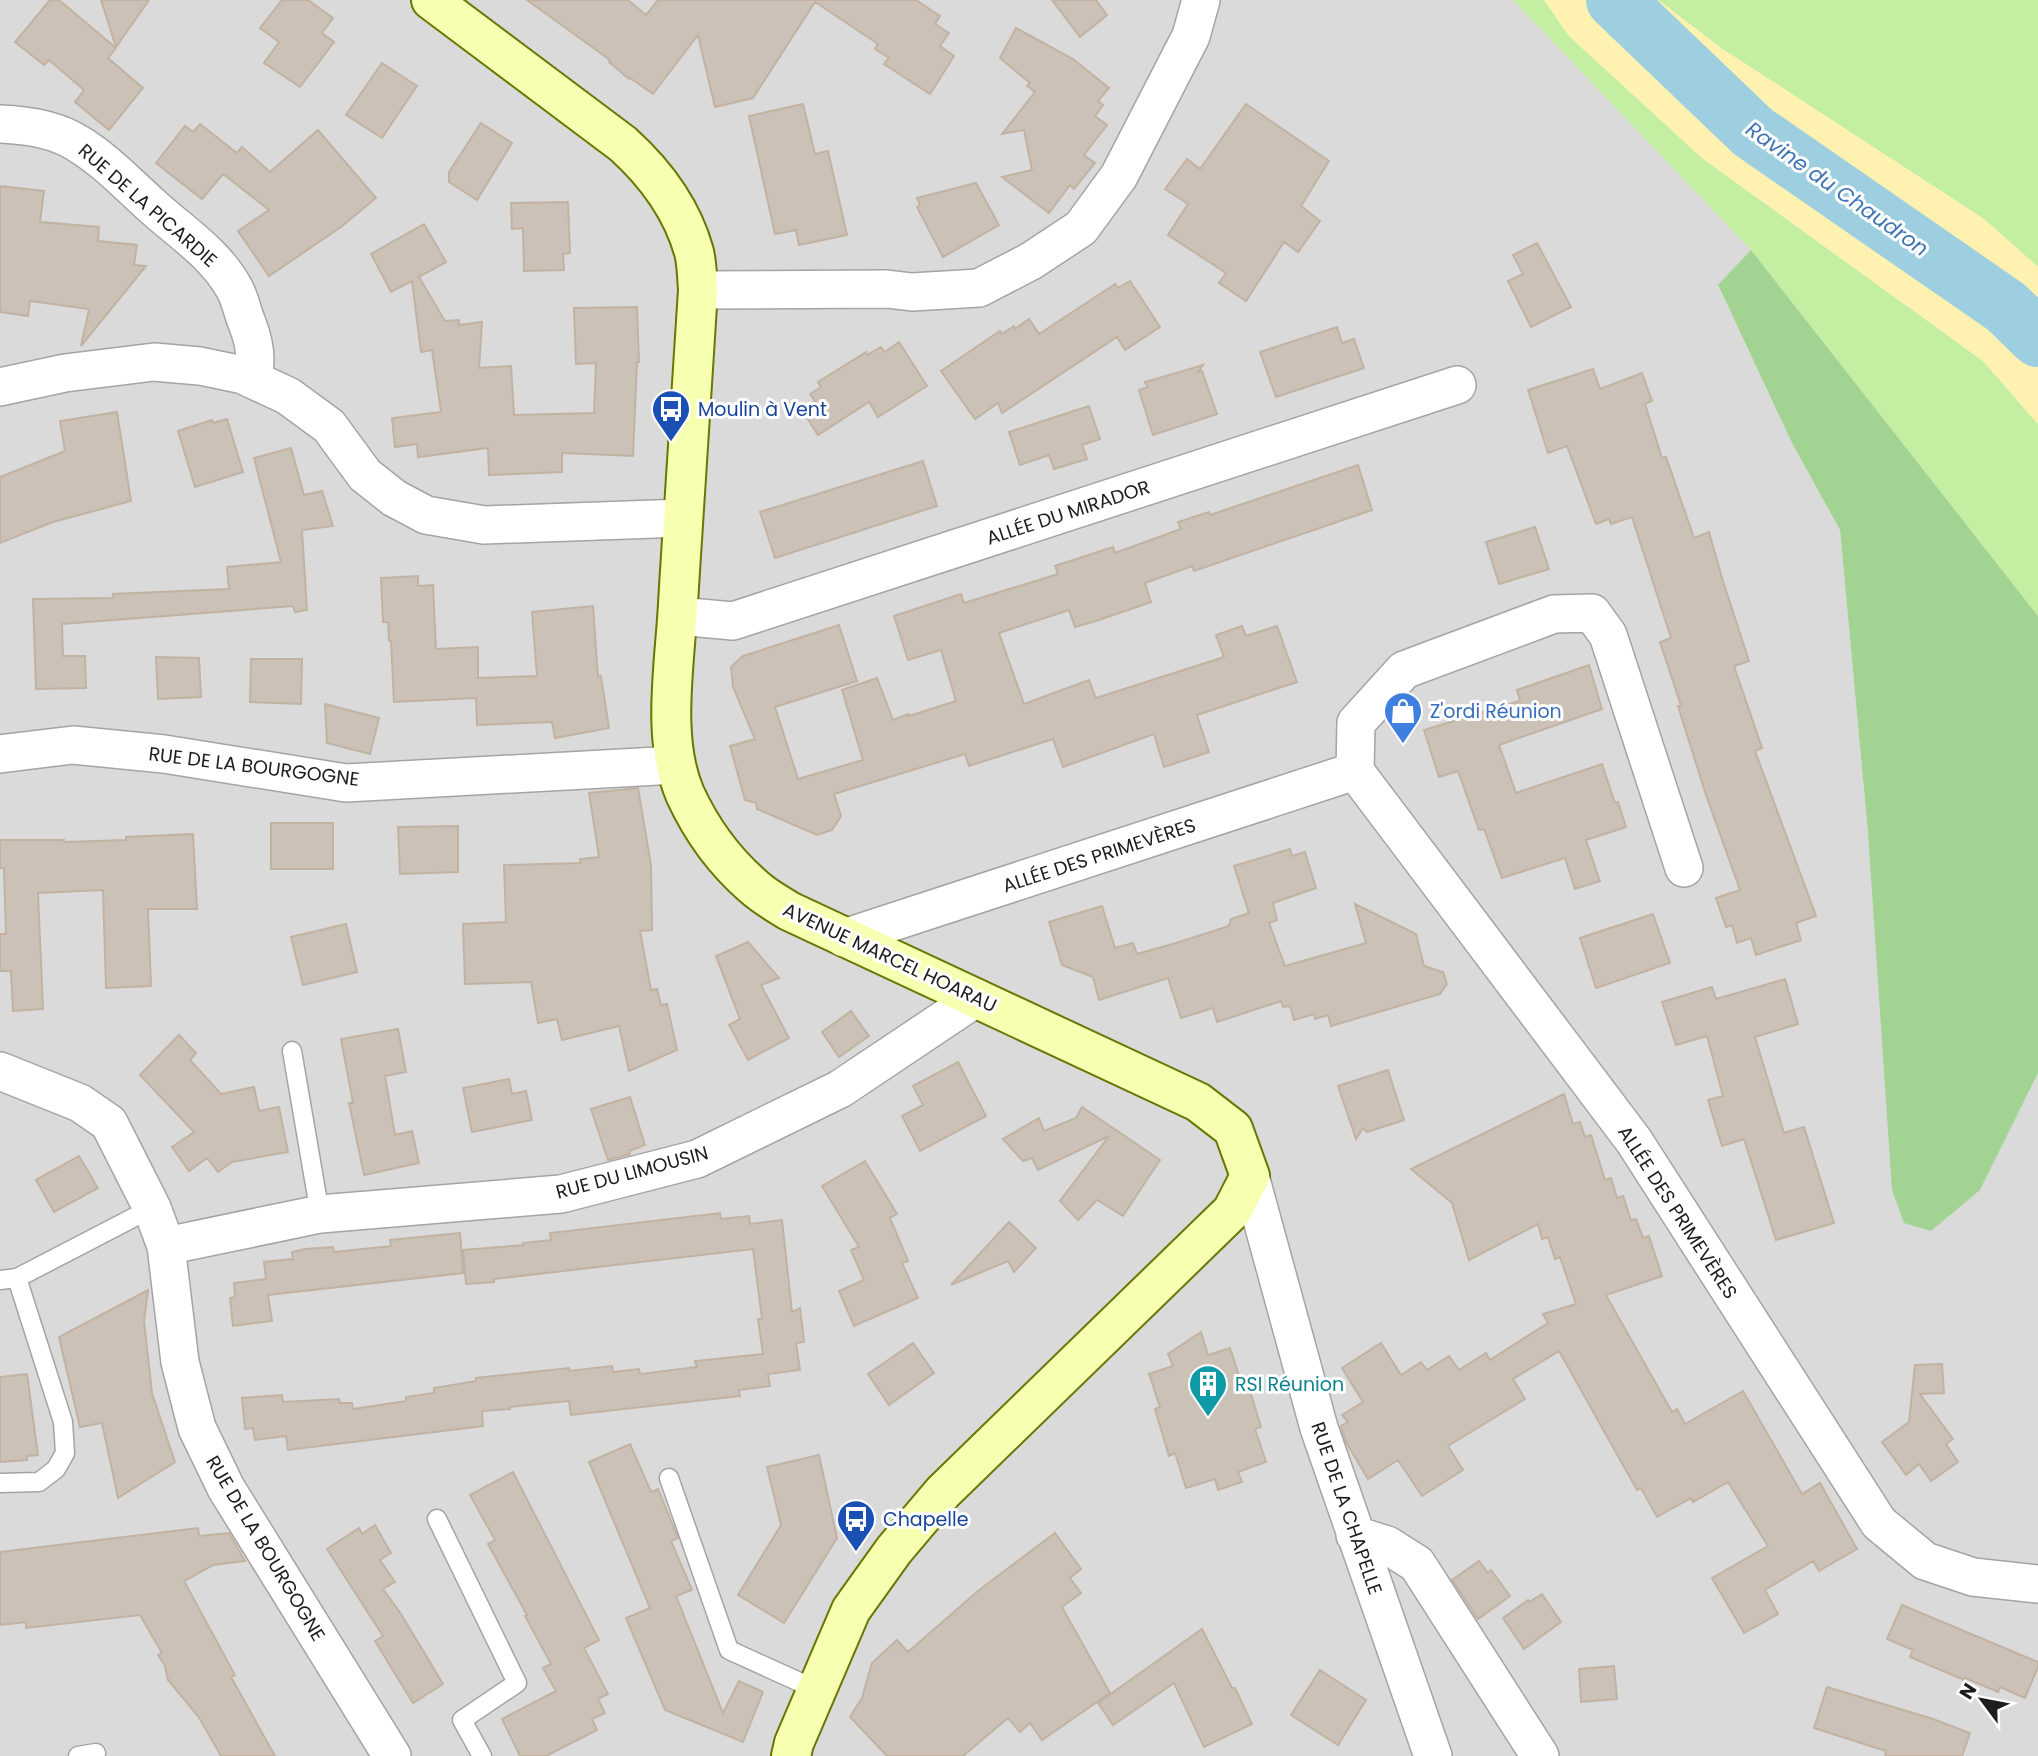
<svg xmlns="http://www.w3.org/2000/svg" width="2038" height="1756" viewBox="0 0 2038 1756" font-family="Poppins,sans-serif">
<rect width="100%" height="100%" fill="#efebe1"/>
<path fill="#dbdada" d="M 0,0 L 1513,0 L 1751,250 L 1718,286 L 1792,443 L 1840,530 L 1868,833 L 1980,1190 L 2038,1073 L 2038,1756 L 0,1756 Z"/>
<path fill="#c4efa2" d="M 1513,0 L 1544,0 L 1569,36 L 1702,158 L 1983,361 L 2038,424 L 2038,616 L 1751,250 Z
M 1658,0 L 2038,0 L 2038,267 L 1984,219 L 1721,48 Z"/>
<path fill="#a2d392" d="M 1751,250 L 2038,616 L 2038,1073 L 1980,1190 L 1931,1231 L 1904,1223 L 1892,1190 L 1868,833 L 1840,530 L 1792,443 L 1718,285 Z"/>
<path fill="#fff2b0" d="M 1544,0 L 1658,0 L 1721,48 L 1984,219 L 2038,267 L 2038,424 L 1983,361 L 1702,158 L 1569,36 Z"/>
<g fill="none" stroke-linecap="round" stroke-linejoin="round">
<path stroke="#9dcfe1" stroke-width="58" d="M 1615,0 L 1753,132 L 2006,307 L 2038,338"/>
</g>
<path fill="#cbc1b7" stroke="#c2b2a2" stroke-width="2" d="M 50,0 L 59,0 L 116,48 L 108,58 L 143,88 L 109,130 L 75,102 L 84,90 L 49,60 L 44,65 L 15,42 Z
M 101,0 L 149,0 L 116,47 Z
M 282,0 L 308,0 L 333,18 L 322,33 L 334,42 L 300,87 L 264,63 L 279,42 L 260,28 Z
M 527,0 L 628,0 L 646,15 L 658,0 L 916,0 L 940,16 L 935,24 L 949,33 L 940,46 L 954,56 L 930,94 L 884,64 L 889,58 L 875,49 L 878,44 L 815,2 L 753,98 L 715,107 L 698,35 L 653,94 L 630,78 L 629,79 L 609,62 L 610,60 Z
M 1052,0 L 1096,0 L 1107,15 L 1080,37 Z
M 1016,28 L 1073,59 L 1109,88 L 1098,101 L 1103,105 L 1095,116 L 1107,125 L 1084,155 L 1095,163 L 1074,189 L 1070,185 L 1049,213 L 1002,177 L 1032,170 L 1024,130 L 1002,134 L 1035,92 L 1027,86 L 1030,83 L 1000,58 Z
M 382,63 L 417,86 L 382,138 L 346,115 Z
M 803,104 L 815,154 L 828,151 L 847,235 L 799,245 L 796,230 L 775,234 L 749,116 Z
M 1246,104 L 1329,161 L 1301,206 L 1320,221 L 1298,252 L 1284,242 L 1246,301 L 1219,283 L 1226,273 L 1168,235 L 1188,204 L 1165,189 L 1187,159 L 1200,169 Z
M 481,123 L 512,143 L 477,200 L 449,182 L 449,172 Z
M 200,124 L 237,153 L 242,147 L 270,172 L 318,130 L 376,198 L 341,227 L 269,276 L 238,231 L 269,210 L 223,174 L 202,199 L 156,163 L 185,126 L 193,132 Z
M 976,183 L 999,225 L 943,257 L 917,207 L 920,205 L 917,198 Z
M 0,186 L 44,191 L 40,222 L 99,227 L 98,241 L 137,245 L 134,265 L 146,266 L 81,346 L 89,309 L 30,301 L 28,316 L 0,312 Z
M 568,202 L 570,253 L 563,254 L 564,270 L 524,271 L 523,228 L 512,229 L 511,203 Z
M 424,224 L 446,262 L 419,277 L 445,321 L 459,320 L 459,325 L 482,322 L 479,368 L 511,366 L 514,415 L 594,413 L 596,363 L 576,364 L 574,308 L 637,307 L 639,362 L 637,362 L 633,456 L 562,453 L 562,472 L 489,475 L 488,448 L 418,457 L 417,444 L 395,447 L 392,418 L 441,412 L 432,350 L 421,352 L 412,281 L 391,292 L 371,254 Z
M 1537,243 L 1571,307 L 1531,327 L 1508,281 L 1523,274 L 1513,255 Z
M 1130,281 L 1160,327 L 1125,350 L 1117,337 L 1002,413 L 998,403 L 975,419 L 941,371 L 1000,331 L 1002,334 L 1014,326 L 1015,329 L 1029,319 L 1039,334 L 1115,284 L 1118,288 Z
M 1337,327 L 1342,343 L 1354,339 L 1364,368 L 1276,397 L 1260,352 Z
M 899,342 L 927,386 L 878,417 L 869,402 L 818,435 L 802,410 L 815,401 L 810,394 L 821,387 L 818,382 L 866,352 L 867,355 L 881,347 L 885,352 Z
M 1203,365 L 1198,372 L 1202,371 L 1217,414 L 1153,435 L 1139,390 L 1148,387 L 1145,382 Z
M 1593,369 L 1600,389 L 1642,373 L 1652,401 L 1645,404 L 1662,458 L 1666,457 L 1694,538 L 1709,532 L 1722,578 L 1749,661 L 1734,666 L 1762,748 L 1755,751 L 1816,916 L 1796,923 L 1801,940 L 1756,955 L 1751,938 L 1737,943 L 1732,925 L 1726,927 L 1716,898 L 1740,890 L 1706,795 L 1678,706 L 1681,706 L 1660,642 L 1671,638 L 1632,517 L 1611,524 L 1609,519 L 1596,524 L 1567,446 L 1548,453 L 1528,390 Z
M 1089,406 L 1100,439 L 1082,445 L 1087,459 L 1054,469 L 1049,455 L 1020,465 L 1009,432 Z
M 117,412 L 131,501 L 53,522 L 0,543 L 0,477 L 65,451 L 60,421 Z
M 227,419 L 243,472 L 195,487 L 178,431 L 212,420 L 213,423 Z
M 291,448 L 304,495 L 322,491 L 333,526 L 302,530 L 307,610 L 295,612 L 293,606 L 62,624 L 63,656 L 85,656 L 86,688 L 36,689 L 33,599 L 113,598 L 113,594 L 229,589 L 227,567 L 281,562 L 254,458 Z
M 923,461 L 937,506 L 775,558 L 760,512 Z
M 1358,465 L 1372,510 L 1194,571 L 1192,566 L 1145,583 L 1151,602 L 1096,621 L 1075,627 L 1069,610 L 999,633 L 1024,704 L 1089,680 L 1096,698 L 1224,657 L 1216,635 L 1242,626 L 1246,636 L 1277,626 L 1297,682 L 1197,715 L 1209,752 L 1164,767 L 1154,734 L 1063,767 L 1053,739 L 969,766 L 965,754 L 834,794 L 841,816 L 832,830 L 817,835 L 757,809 L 756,803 L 745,800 L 730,746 L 755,739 L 733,687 L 731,667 L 743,656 L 839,625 L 857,681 L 775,707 L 798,779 L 863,760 L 842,690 L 877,678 L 893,720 L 908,714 L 909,716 L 956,701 L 941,650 L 908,660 L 894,616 L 961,594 L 964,603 L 1058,574 L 1055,566 L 1113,547 L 1115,553 L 1181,529 L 1178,522 L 1209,512 L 1210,515 Z
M 1535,527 L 1549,569 L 1499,584 L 1486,542 Z
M 418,576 L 418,586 L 433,585 L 436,649 L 478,647 L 478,678 L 537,676 L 532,612 L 593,606 L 598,677 L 601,676 L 609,728 L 555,738 L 552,722 L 477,725 L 476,698 L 394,702 L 391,641 L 389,641 L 388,622 L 383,622 L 381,578 Z
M 156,657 L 199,658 L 201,697 L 158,699 Z
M 251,659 L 302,659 L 301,704 L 250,702 Z
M 1589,665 L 1602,709 L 1499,745 L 1516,793 L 1602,764 L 1615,803 L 1618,802 L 1626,827 L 1586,840 L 1600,881 L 1575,889 L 1565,858 L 1502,878 L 1484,829 L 1479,830 L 1458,771 L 1439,777 L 1424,730 L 1520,701 L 1517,690 Z
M 325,704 L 379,718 L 370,754 L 327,743 Z
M 638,788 L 651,865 L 652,930 L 640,931 L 651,990 L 657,989 L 661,1005 L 667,1004 L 677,1050 L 629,1071 L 619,1026 L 562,1040 L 557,1019 L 538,1023 L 531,982 L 465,984 L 463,924 L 506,922 L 504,865 L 581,863 L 580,859 L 599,857 L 589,793 Z
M 271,823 L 333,823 L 333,869 L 271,869 Z
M 458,826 L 458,872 L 400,874 L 398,827 Z
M 193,834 L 197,909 L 148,909 L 151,986 L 106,988 L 103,890 L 38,893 L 43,1009 L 13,1011 L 11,971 L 0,971 L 0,934 L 6,934 L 4,868 L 0,868 L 0,840 L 64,840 L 64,842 L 126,840 L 126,837 Z
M 1290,849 L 1292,856 L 1305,852 L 1316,888 L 1273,903 L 1277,920 L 1269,923 L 1285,966 L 1366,943 L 1355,904 L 1416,934 L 1424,966 L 1443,972 L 1447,984 L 1440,994 L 1331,1026 L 1328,1015 L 1315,1019 L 1314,1014 L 1294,1020 L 1290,1006 L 1283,1007 L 1281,1001 L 1217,1022 L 1213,1008 L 1181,1018 L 1168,978 L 1099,1000 L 1093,977 L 1062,965 L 1049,922 L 1102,906 L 1115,948 L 1133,943 L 1137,954 L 1176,943 L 1229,926 L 1231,919 L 1249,913 L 1234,866 Z
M 1653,914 L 1670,963 L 1596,988 L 1580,938 Z
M 346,924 L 357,972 L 303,985 L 291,937 Z
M 748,942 L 779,978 L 761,985 L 789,1038 L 748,1060 L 729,1025 L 740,1019 L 716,956 Z
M 1785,979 L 1798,1024 L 1755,1037 L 1784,1133 L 1804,1127 L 1834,1223 L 1776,1240 L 1744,1139 L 1722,1146 L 1708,1100 L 1723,1096 L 1707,1036 L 1676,1045 L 1662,1002 L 1712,987 L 1716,999 Z
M 851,1011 L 869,1036 L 839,1057 L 822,1032 Z
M 398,1029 L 406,1072 L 385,1076 L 395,1135 L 412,1131 L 419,1163 L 364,1175 L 349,1103 L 353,1103 L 341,1039 Z
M 179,1035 L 196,1053 L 190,1060 L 221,1094 L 254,1087 L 259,1111 L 279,1107 L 288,1152 L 232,1162 L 218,1172 L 207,1158 L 189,1171 L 172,1147 L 194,1132 L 140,1075 Z
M 958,1062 L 986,1116 L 920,1151 L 902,1116 L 923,1105 L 913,1086 Z
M 1388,1070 L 1404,1120 L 1367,1132 L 1363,1128 L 1356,1139 L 1338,1086 Z
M 509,1079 L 512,1094 L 526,1091 L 532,1120 L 472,1132 L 463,1088 Z
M 1564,1094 L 1573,1124 L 1580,1122 L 1585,1137 L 1591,1135 L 1605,1180 L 1611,1178 L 1617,1198 L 1623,1196 L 1631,1220 L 1636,1219 L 1643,1238 L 1649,1236 L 1662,1276 L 1606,1295 L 1672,1412 L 1677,1409 L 1685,1424 L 1743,1391 L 1802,1494 L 1820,1483 L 1857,1549 L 1819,1571 L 1813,1561 L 1765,1590 L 1778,1614 L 1744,1633 L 1712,1578 L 1768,1546 L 1728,1482 L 1693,1502 L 1691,1498 L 1657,1517 L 1641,1488 L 1637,1490 L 1559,1351 L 1513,1379 L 1525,1399 L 1448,1446 L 1463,1470 L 1422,1496 L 1398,1460 L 1368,1479 L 1346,1442 L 1341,1426 L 1348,1422 L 1342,1415 L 1363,1402 L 1342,1368 L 1381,1343 L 1401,1375 L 1421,1362 L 1427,1370 L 1449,1356 L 1459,1370 L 1486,1353 L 1490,1360 L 1548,1323 L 1543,1314 L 1576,1304 L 1560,1257 L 1555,1259 L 1548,1237 L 1542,1239 L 1538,1224 L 1469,1260 L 1452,1203 L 1411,1169 Z
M 630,1097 L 645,1145 L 629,1151 L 630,1154 L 608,1160 L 591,1109 Z
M 1082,1107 L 1160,1160 L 1123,1216 L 1097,1200 L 1078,1220 L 1060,1201 L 1109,1136 L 1038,1170 L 1032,1158 L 1023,1161 L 1003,1139 L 1039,1118 L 1044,1131 L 1076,1118 Z
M 79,1156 L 98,1188 L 54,1212 L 36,1180 Z
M 865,1161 L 897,1214 L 890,1218 L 908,1261 L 902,1263 L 918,1298 L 854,1326 L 839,1291 L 864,1280 L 851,1250 L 859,1247 L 822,1186 Z
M 720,1213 L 721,1219 L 749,1216 L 750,1224 L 782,1220 L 792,1312 L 800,1308 L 804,1342 L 796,1343 L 800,1370 L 768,1374 L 770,1386 L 739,1390 L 740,1396 L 571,1415 L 569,1401 L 509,1407 L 510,1409 L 482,1411 L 483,1426 L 288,1450 L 286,1436 L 255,1440 L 253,1428 L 245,1429 L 242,1398 L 282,1395 L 283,1402 L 339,1399 L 340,1403 L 352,1403 L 353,1409 L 406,1401 L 406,1397 L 434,1393 L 434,1388 L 476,1381 L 476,1378 L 569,1368 L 569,1371 L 612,1366 L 613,1372 L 639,1369 L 640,1374 L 697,1367 L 695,1361 L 763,1354 L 758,1319 L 762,1319 L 753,1249 L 494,1279 L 494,1282 L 466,1284 L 463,1250 L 524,1245 L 523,1243 L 551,1240 L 550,1233 Z
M 1009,1222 L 1036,1248 L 1014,1272 L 1008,1261 L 951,1285 Z
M 460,1233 L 463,1273 L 268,1295 L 272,1321 L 233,1326 L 230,1298 L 235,1297 L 234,1283 L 266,1279 L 264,1262 L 293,1259 L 292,1252 L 305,1249 L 333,1247 L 334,1252 L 391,1246 L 390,1240 Z
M 148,1290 L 144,1321 L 152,1393 L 175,1462 L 118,1498 L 102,1423 L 80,1427 L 59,1337 Z
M 1201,1332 L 1208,1355 L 1230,1348 L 1240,1379 L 1246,1378 L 1261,1427 L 1255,1429 L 1266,1462 L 1238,1472 L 1242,1482 L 1218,1490 L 1215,1479 L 1186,1488 L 1175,1453 L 1169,1456 L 1155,1409 L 1160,1407 L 1149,1374 L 1173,1366 L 1168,1354 Z
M 913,1343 L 934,1373 L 889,1405 L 868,1374 Z
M 1942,1364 L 1944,1393 L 1920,1394 L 1953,1439 L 1946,1444 L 1958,1462 L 1931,1481 L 1919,1464 L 1906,1475 L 1882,1442 L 1909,1422 L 1915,1365 Z
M 27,1374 L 38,1455 L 27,1456 L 27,1460 L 0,1462 L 0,1377 Z
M 630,1444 L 651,1492 L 658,1489 L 678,1538 L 671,1541 L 692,1590 L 676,1596 L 723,1713 L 739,1681 L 763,1692 L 743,1742 L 665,1710 L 626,1618 L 650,1608 L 589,1462 Z
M 819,1455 L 837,1538 L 784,1623 L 738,1595 L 781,1525 L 767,1467 Z
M 513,1472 L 599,1640 L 584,1648 L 608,1694 L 598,1699 L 605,1713 L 592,1719 L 597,1730 L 546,1756 L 520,1756 L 502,1719 L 556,1691 L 543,1668 L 551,1664 L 525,1616 L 527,1615 L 488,1544 L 495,1540 L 470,1495 Z
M 375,1525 L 391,1553 L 380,1560 L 395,1582 L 383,1589 L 401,1614 L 443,1684 L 413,1703 L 375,1641 L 383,1636 L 327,1549 L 359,1528 L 362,1534 Z
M 198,1528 L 199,1536 L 229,1533 L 245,1561 L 213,1565 L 184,1581 L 235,1675 L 231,1677 L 275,1756 L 221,1756 L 198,1716 L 168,1680 L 165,1666 L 158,1655 L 162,1653 L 140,1615 L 26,1628 L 26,1622 L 0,1625 L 0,1552 Z
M 1055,1533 L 1081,1569 L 1070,1578 L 1081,1593 L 1062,1607 L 1110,1693 L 1042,1740 L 1030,1723 L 1020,1732 L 1008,1718 L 963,1756 L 887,1756 L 850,1717 L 862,1698 L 872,1663 L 897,1640 L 908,1652 L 978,1591 Z
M 1479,1561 L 1488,1573 L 1491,1570 L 1510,1596 L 1478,1619 L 1452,1580 Z
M 1542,1594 L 1561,1622 L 1524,1649 L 1503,1618 L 1528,1600 L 1529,1602 Z
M 1902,1605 L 2038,1662 L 2038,1667 L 2025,1698 L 2000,1687 L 1998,1692 L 1965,1678 L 1964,1680 L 1910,1657 L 1913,1650 L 1887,1639 Z
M 1202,1629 L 1232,1688 L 1235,1688 L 1252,1724 L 1204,1747 L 1174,1683 L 1113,1725 L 1098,1703 Z
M 1614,1666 L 1617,1699 L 1581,1702 L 1579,1669 Z
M 1320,1670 L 1366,1700 L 1338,1745 L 1291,1715 Z
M 1827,1687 L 1933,1719 L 1970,1733 L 1962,1756 L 1885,1756 L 1886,1751 L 1814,1728 Z"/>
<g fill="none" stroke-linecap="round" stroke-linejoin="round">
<defs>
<path id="service" d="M 292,1051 L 320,1214
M 0,1280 L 17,1278 L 152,1208
M 669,1478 L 729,1650 L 817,1690
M 0,1483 L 39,1482 L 56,1469 L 65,1453 L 63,1422 L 17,1278
M 437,1519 L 517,1683 L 462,1720 L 482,1756
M 78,1756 L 96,1753"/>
<path id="minor" d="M 0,124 C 26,125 55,129 77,143 C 104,159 128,184 151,205 C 179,231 215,253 234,288 C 240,298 242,311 247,323 C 254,341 259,361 251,379
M 698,290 L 887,289 L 912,292 L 979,288 L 1031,261 L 1081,228 L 1119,176 L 1191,36 L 1201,0
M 0,387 L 65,373 L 154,362 L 200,366 L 243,375 L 288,396 L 329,426 L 365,475 L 394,498 L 426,515 L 484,525 L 683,518
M 678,616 L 733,621 L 1457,385
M 0,754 L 73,745 L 164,754 L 346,783 L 676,765
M 1684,868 L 1608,635 L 1592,613 L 1554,614 L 1404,670 L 1356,723 L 1355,771 L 1634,1141 L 1879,1523 L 1925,1561 L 1973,1577 L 2038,1584
M 844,938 L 1355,771
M 0,1071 L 80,1103 L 109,1123 L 152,1208 L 166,1246 L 180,1362 L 197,1428 L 226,1488 L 392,1756
M 1250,1176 L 1319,1428 L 1433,1756
M 166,1246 L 320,1214 L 561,1194 L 697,1159 L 840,1089 L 976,998
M 1355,1535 L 1387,1545 L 1417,1564 L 1540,1756"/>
<path id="secondary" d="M 431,0 L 623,144 C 655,173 682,209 694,252 C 697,264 697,277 698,290 C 691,394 684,499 678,604 C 675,663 661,738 685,794 C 701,829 725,862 754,887 C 765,897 778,904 789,911 L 1198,1102 L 1233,1129 L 1250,1176 L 1232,1211 L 943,1492 L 894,1550 L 851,1610 L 794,1743 L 791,1756"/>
</defs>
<use href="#service" stroke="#a4a4a4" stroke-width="21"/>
<use href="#minor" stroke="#a4a4a4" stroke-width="40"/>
<use href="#secondary" stroke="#657800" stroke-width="42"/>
<use href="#service" stroke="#fff" stroke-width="18"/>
<use href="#minor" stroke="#fff" stroke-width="37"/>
<use href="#secondary" stroke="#f7ffb0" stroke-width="38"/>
</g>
<defs>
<symbol id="bus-pin" viewBox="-11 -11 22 30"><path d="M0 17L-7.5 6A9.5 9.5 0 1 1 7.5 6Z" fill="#1a4fb4" stroke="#fff"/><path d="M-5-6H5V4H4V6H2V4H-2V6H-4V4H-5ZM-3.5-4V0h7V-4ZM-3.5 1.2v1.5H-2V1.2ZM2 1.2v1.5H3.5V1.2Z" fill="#fff"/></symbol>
<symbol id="shop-pin" viewBox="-11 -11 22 30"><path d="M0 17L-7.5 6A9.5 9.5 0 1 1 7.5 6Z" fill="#3f7fe0" stroke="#fff"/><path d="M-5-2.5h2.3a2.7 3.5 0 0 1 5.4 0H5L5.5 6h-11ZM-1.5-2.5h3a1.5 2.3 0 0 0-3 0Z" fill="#fff"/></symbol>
<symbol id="building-pin" viewBox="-11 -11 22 30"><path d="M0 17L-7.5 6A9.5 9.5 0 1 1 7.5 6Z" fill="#0f9aa8" stroke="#fff"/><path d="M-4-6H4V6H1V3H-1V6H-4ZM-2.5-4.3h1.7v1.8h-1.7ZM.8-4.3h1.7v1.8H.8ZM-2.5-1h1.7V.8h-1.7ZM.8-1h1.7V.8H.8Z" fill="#fff"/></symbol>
</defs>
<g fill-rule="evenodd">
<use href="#bus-pin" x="649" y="387" width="44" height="60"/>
<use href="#shop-pin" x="1381" y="689" width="44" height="60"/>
<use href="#building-pin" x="1186" y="1362" width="44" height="60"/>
<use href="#bus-pin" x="834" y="1497" width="44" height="60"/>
</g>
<g text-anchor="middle" stroke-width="6" stroke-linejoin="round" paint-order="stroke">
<g font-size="19" fill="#1d1d1d" stroke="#fff">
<text transform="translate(148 205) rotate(41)" y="7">RUE DE LA PICARDIE</text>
<text transform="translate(1068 512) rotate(-18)" y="7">ALLÉE DU MIRADOR</text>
<text transform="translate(254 766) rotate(7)" y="7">RUE DE LA BOURGOGNE</text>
<text transform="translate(1099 855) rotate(-18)" y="7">ALLÉE DES PRIMEVÈRES</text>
<text transform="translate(890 957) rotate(25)" y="7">AVENUE MARCEL HOARAU</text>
<text transform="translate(632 1172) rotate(-15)" y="7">RUE DU LIMOUSIN</text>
<text transform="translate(1678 1212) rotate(57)" y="7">ALLÉE DES PRIMEVÈRES</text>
<text transform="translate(1347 1508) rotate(71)" y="7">RUE DE LA CHAPELLE</text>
<text transform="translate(266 1548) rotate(59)" y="7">RUE DE LA BOURGOGNE</text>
</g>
<g font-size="19" fill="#164399" stroke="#fff" text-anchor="start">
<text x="698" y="416">Moulin à Vent</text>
<text x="883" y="1526">Chapelle</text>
</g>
<g font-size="19" fill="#366cbe" stroke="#fff" text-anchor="start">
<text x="1430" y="718">Z'ordi Réunion</text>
</g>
<g font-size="19" fill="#0d838f" stroke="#fff" text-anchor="start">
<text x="1235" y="1391">RSI Réunion</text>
</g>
<g font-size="21" font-style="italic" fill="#4075b5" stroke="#fff">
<text transform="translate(1837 189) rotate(35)" y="7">Ravine du Chaudron</text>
</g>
</g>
<g transform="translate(1982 1700) rotate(302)" stroke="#ffffff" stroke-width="5" paint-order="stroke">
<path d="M0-5L12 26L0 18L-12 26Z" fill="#1d1d1d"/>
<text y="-10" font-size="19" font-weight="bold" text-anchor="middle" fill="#1d1d1d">N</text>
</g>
</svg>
